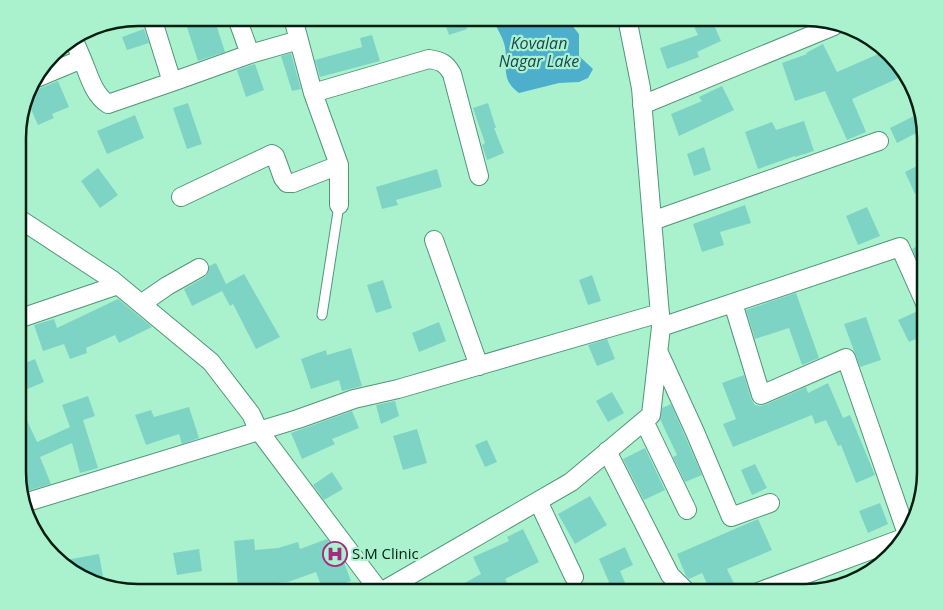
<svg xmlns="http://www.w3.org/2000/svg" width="943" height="610" viewBox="0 0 943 610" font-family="'Open Sans',sans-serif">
<rect width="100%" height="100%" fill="#aaf2ce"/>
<path fill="#4eafcd" d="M 492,18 L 566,18 L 579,34 L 579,56 L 593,69 L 588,78 L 579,82 L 559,83 L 519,93 C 500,80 508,65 505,47 C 503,37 496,27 492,18 Z"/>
<path fill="#7dd4c5" d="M 184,18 L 214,18 L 225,52 L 198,61 Z
M 443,18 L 463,18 L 467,29 L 449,35 Z
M 690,18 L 711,18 L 721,41 L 697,52 L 699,57 L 667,69 L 660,48 L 698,35 Z
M 144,29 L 149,43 L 127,50 L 122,37 Z
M 372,35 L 380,61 L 320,77 L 315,60 L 362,47 L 360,38 Z
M 823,44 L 837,72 L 885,51 L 894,61 L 901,77 L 852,99 L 866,132 L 847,140 L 825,91 L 795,101 L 782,63 L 807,54 L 806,53 Z
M 291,53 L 301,89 L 292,91 L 281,56 Z
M 255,64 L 264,90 L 246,97 L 237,70 Z
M 58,81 L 69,107 L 52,114 L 54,118 L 38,125 L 26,98 L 29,88 L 38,89 Z
M 722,86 L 734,110 L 679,136 L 671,114 L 702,101 L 699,97 Z
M 188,103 L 202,144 L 187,149 L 173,108 Z
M 488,103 L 496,128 L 494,128 L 504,153 L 487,160 L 482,145 L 485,143 L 473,108 Z
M 135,115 L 144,138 L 107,154 L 97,131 Z
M 914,116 L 922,130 L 897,143 L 890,128 Z
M 804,121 L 814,151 L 795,157 L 795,156 L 758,169 L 745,132 L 772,122 L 776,130 Z
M 704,147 L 711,170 L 694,176 L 687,154 Z
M 925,162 L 925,190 L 915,194 L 905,172 Z
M 98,168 L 118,195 L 100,208 L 81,181 Z
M 437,169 L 442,187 L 396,200 L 398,205 L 382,209 L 376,187 Z
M 745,205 L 751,223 L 720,232 L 724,245 L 702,252 L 693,224 Z
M 867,207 L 880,236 L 858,245 L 846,216 Z
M 925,242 L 925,278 L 912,249 Z
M 216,263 L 226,284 L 244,274 L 280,337 L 256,349 L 233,304 L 230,306 L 222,291 L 192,306 L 184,289 L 205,277 L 208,273 L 209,266 Z
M 592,275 L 601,301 L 588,305 L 579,280 Z
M 383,280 L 392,308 L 376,313 L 367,285 Z
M 796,293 L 819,358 L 802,365 L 789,328 L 755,339 L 746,310 Z
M 118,299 L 152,327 L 119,343 L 115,335 L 86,348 L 87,353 L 70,359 L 64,344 L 43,351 L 34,325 L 54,319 L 57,328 Z
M 918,311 L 925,313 L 925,335 L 909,342 L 898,320 Z
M 866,317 L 881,360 L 860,367 L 844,324 Z
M 439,322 L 446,341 L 419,352 L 412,333 Z
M 607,339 L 615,359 L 597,366 L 588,345 Z
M 351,348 L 362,386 L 342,391 L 339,380 L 311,389 L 301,359 L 326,350 L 327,355 Z
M 35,359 L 44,382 L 25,390 L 18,376 L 18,366 Z
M 744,375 L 751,399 L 755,405 L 760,406 L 765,405 L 806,387 L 808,393 L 828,383 L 843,418 L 850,415 L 875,475 L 856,483 L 841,445 L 838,446 L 826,420 L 815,424 L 812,415 L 733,447 L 723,424 L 736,419 L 722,383 Z
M 612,392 L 624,413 L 608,422 L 596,401 Z
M 88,396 L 95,416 L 83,420 L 98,468 L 80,473 L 72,443 L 40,457 L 51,484 L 20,493 L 18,488 L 18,401 L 37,442 L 70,427 L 62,405 Z
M 395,401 L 399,416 L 381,424 L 376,405 Z
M 671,404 L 702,475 L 685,482 L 673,457 L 677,455 L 660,419 L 662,408 Z
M 189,407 L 199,438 L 182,444 L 179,434 L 146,445 L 135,415 L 151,410 L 154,417 Z
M 352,411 L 359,428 L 332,439 L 335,444 L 302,459 L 291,433 Z
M 417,429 L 427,463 L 403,470 L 393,436 Z
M 487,440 L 497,462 L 485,467 L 475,445 Z
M 645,448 L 665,490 L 644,500 L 623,459 Z
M 755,464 L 767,488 L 752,495 L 741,470 Z
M 332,472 L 343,489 L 324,500 L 313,485 Z
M 590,496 L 607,525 L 575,544 L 558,514 Z
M 880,503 L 888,524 L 868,533 L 859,511 Z
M 758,519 L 772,550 L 727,569 L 738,592 L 711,592 L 702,573 L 689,579 L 686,576 L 677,554 Z
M 523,529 L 539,562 L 505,579 L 507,582 L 504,584 L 506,588 L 495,592 L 448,592 L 481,574 L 473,557 L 509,541 L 507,537 Z
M 254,539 L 255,550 L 278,548 L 298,542 L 300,549 L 327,539 L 343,560 L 351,581 L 323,591 L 316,572 L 288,582 L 238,586 L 234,541 Z
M 625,547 L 633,565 L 620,571 L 629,592 L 587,592 L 609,582 L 599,559 Z
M 199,549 L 202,571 L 177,575 L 173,553 Z
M 99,554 L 104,582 L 71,572 L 60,561 Z"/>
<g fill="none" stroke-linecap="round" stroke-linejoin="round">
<defs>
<path id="service" d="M 322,315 L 339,205"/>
<path id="minor" d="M 152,18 L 172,82 L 250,54 L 299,40
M 237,18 L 250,54
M 293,18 L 313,93 L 339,165 L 339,205
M 82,59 C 89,75 93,94 108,104 L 172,82
M 34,79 L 82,59 L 73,38
M 313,93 L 429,59 C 441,61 446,63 452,74 L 479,176
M 642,105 L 834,26
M 181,197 L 272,154 L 275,156 L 283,178 L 287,183 L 293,183 L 339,165
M 18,218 L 111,279 L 211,362 L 251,414 L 259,431 L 380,592
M 652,221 L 879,141
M 434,240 L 479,366
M 733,303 L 761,395 L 846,358 L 907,534
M 141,304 L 167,286 L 199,268
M 18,319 L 118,285
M 661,327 L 900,247 L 925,303
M 659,353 L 695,432 L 731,517 L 770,503
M 644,421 L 687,510
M 607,451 L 670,575 L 687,592
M 538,501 L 574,577
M 24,503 L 298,419 L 354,399 L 398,389 L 660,313
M 381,592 L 571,482 L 651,415 L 661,327 L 641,88 L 627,18
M 758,592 L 906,537"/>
</defs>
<use href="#service" stroke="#519676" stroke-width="11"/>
<use href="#minor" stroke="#519676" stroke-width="20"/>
<use href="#service" stroke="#fff" stroke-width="9"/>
<use href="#minor" stroke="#fff" stroke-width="18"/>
</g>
<defs>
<symbol id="hospital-ring" viewBox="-11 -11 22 22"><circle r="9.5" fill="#aaf2ce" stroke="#a42b81" stroke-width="1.5"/><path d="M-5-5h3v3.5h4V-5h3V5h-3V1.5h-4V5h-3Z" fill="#a42b81"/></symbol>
</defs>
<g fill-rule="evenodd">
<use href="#hospital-ring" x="321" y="540" width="28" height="28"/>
</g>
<g text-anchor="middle" stroke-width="4.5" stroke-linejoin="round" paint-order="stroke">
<g font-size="15" fill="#021f12" stroke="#aaf2ce" text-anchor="start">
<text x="352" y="559">S.M Clinic</text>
</g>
<g font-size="16" font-style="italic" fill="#1a4452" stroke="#aaf2ce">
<text x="539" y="49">Kovalan<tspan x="539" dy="18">Nagar Lake</tspan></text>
</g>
</g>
<path d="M0 0H943V610H0ZM138 26H805A112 112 0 0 1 917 138V472A112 112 0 0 1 805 584H138A112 112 0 0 1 26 472V138A112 112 0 0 1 138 26Z" fill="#aaf2ce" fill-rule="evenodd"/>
<path fill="none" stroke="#021f12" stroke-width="2.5" d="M138 26H805A112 112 0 0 1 917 138V472A112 112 0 0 1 805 584H138A112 112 0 0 1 26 472V138A112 112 0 0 1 138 26Z"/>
</svg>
